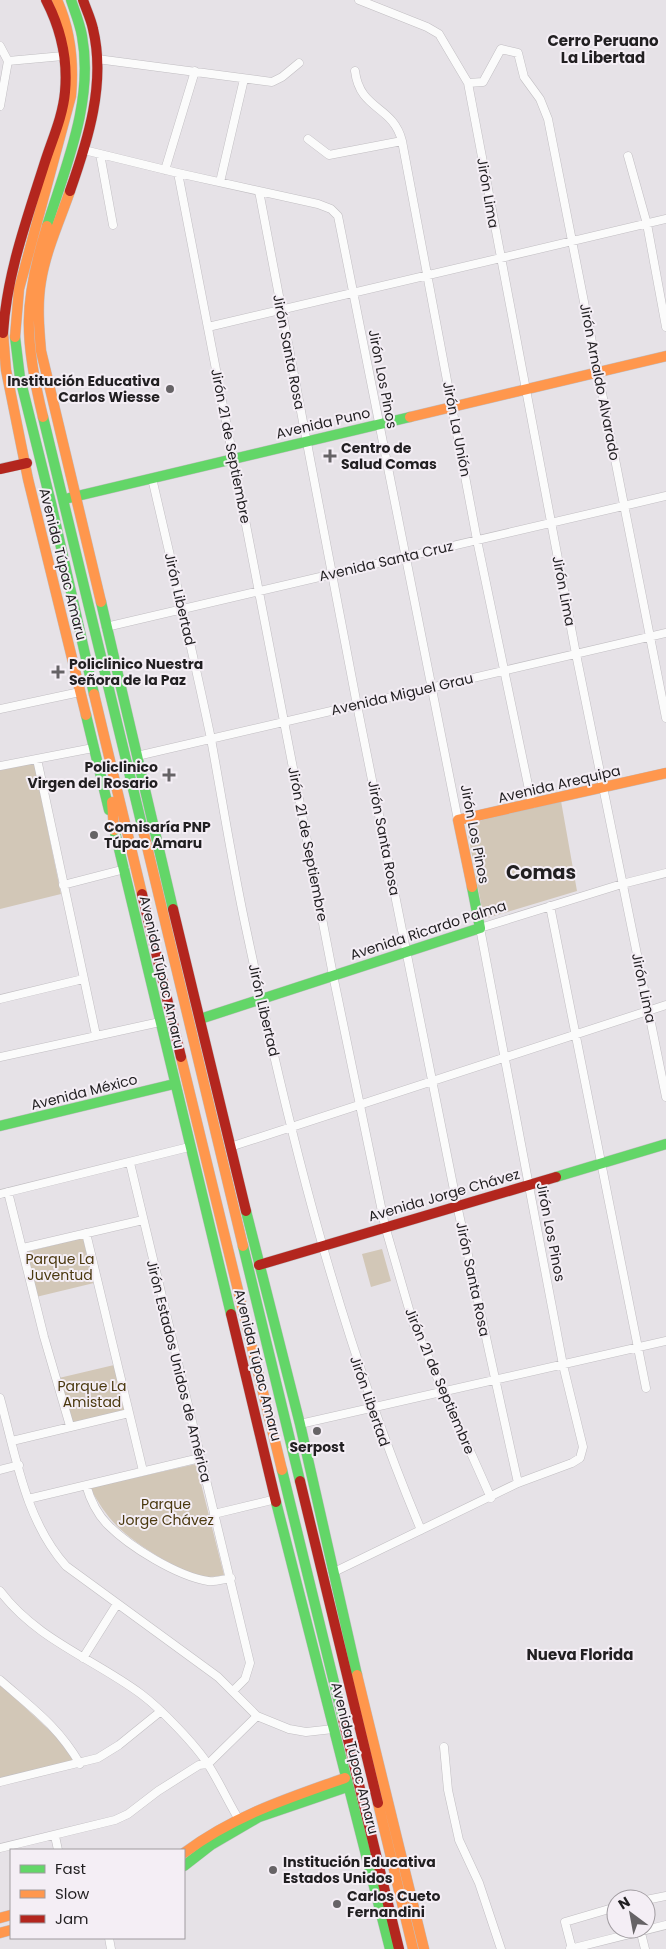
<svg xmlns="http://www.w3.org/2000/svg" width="666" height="1949" viewBox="0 0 666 1949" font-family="Poppins,sans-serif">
<rect width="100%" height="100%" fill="#e6e2e7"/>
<path fill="#d2c7b7" d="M 34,763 L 61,894 L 0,909 L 0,768 Z
M 561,801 L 577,891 L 484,919 L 466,824 Z
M 83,1238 L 94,1283 L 36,1297 L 26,1252 Z
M 382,1249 L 391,1281 L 371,1287 L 362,1254 Z
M 114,1365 L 125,1411 L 72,1423 L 59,1378 Z
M 196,1464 L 224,1575 C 219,1576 214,1577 209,1577 C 183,1575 135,1544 117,1526 C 106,1515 98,1502 90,1488 Z
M 0,1684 L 63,1743 L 75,1761 L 0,1779 Z"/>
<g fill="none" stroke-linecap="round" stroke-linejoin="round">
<defs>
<path id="street" d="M 359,0 L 427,27 L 439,34 L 468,83 L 576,654 L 666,1097
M 0,46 L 8,61 L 0,106
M 97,59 L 272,82 L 282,77 L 299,63
M 8,61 L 63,56
M 355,71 C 360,111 393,105 402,141 L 477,540 L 532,804
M 468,83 L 483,82 L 501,49 L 518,53 L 524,77 L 540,99 L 548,119 L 666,718
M 308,139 L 329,155 L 402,141
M 84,150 L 178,173 L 318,204 L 331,209 L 338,216 L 458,820
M 100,154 L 113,225
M 628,156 L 647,224 L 666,327
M 165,170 L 195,71
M 178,173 L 333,975 L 385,1226 L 413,1323 L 491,1498
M 220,182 L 244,79
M 259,191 L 357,705 L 457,1205 L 518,1483
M 208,327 L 666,219
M 152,478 C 172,565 193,652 211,739 C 223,804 233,869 247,933 C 290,1137 340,1337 421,1530
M 106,627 L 666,496
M 0,709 L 80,692
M 137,756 L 666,633
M 37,759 L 96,1035
M 0,766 L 93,748
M 63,885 L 125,869
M 550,906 L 646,1388
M 0,999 L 83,979
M 0,1057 L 160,1022
M 230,1147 L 666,1005
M 130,1163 L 250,1663 L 245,1679 L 233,1691
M 8,1192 L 44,1337 L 70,1426
M 0,1194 L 189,1147
M 86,1233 L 143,1471
M 23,1248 L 143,1220
M 0,1398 C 16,1456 25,1520 66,1566 L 218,1677 L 257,1716 L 289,1729 L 306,1732 L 333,1729
M 300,1424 L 666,1341
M 12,1441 L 129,1413
M 0,1470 L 19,1465
M 86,1485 C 90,1499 97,1514 108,1525 C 130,1547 177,1576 208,1581 C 215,1582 224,1579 231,1578
M 28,1499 L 200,1458
M 214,1514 L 276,1499
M 334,1572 L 518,1483 L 572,1463 L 580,1458 L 583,1447 L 563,1365 L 480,928 L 622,884 L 666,873
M 0,1591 C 37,1640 94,1659 141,1694 C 161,1709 196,1745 209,1766 C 221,1785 229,1804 241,1823
M 83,1658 L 117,1604
M 0,1680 C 32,1708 58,1726 80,1764
M 444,1747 L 448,1790 L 459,1840 L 479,1883 L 501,1949
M 0,1782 L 98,1758 L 119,1745 L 161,1711
M 55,1836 L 58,1850
M 0,1848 L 115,1820 L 128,1814 L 158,1791 L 199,1765 L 208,1764 L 257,1716
M 646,1900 L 666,1896
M 640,1929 L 645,1949
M 109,1938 L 111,1949
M 570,1949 L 666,1925
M 572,1949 L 565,1922 L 616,1907"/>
<path id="fast" d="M 47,226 C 66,165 94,101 82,36 C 80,24 75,12 71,0
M 15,337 L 20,378 L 51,503 L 94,694
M 43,417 L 144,834
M 69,498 L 410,417
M 101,602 L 173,909
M 86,715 L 109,810
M 113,824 L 231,1314
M 200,1019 L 480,928 L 472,887
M 0,1126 L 174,1084
M 556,1177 L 666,1144
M 246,1211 L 300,1424 L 357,1675
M 243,1246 L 300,1481
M 282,1470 L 343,1719
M 276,1502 L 390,1949
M 184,1866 L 211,1845 L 259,1817 L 347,1787"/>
<path id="slow" d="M 70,191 C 60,220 46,250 41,281 C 37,304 39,328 41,351 L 101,602
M 3,333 L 6,370 L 28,479 L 86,715
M 15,337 L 19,289 L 71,96 C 74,62 71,31 57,0
M 43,417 C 24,339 23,303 47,226
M 410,417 L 666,356
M 94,694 L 142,894
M 112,802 L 114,830
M 144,834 L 243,1246
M 472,887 L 458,820 L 666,773
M 181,1057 L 282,1470
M 357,1675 L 424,1949
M 378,1803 L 413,1949
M 184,1853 C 233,1816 288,1798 345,1778
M 0,1918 L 11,1915
M 0,1933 L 11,1930"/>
<path id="jam" d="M 70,191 C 88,140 106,83 93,29 C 91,19 86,9 83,0
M 3,333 C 7,273 27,219 45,162 C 52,140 63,116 65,92 C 68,60 61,29 46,0
M 0,469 L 27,463
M 142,894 L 181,1057
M 173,909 L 246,1211
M 259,1265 L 556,1177
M 231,1314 L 276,1502
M 300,1481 L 378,1803
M 343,1719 L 399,1949"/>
</defs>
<use href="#street" stroke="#c1bec2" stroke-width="9"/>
<use href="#fast" stroke="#c1bec2" stroke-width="11"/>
<use href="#slow" stroke="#c1bec2" stroke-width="11"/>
<use href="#jam" stroke="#c1bec2" stroke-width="11"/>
<use href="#street" stroke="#fbfbfb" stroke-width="8"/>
<use href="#fast" stroke="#63d668" stroke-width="10"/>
<use href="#slow" stroke="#ff974d" stroke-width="10"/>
<use href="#jam" stroke="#b3261e" stroke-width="10"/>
</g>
<g fill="#666366" stroke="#f4eef5" stroke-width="2">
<circle cx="170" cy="389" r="5"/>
<path d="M327.5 448.5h5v5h5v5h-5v5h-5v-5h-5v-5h5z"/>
<path d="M55.5 664.5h5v5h5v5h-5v5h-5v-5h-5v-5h5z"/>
<path d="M166.5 767.5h5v5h5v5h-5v5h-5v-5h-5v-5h5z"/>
<circle cx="94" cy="835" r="5"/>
<circle cx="317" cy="1431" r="5"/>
<circle cx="273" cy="1870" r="5"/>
<circle cx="337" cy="1904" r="5"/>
</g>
<g text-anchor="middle" stroke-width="4" stroke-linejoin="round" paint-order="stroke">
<g font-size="14" fill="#211f21" stroke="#f4eef5">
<text transform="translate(488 193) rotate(80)" y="5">Jirón Lima</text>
<text transform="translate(289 352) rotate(79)" y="5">Jirón Santa Rosa</text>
<text transform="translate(383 379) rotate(79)" y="5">Jirón Los Pinos</text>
<text transform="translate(600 382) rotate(79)" y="5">Jirón Arnaldo Alvarado</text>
<text transform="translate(323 423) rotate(-13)" y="5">Avenida Puno</text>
<text transform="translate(457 429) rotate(79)" y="5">Jirón La Unión</text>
<text transform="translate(231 446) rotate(79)" y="5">Jirón 21 de Septiembre</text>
<text transform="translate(386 561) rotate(-13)" y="5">Avenida Santa Cruz</text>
<text transform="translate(63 564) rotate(76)" y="5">Avenida Túpac Amaru</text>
<text transform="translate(564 591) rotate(79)" y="5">Jirón Lima</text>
<text transform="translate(180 599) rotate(77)" y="5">Jirón Libertad</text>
<text transform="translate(402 694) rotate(-13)" y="5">Avenida Miguel Grau</text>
<text transform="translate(559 784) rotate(-13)" y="5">Avenida Arequipa</text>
<text transform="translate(475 834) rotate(79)" y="5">Jirón Los Pinos</text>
<text transform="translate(384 838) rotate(79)" y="5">Jirón Santa Rosa</text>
<text transform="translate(308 844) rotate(79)" y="5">Jirón 21 de Septiembre</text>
<text transform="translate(428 930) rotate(-18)" y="5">Avenida Ricardo Palma</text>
<text transform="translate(162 972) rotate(77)" y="5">Avenida Túpac Amaru</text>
<text transform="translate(644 988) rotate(78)" y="5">Jirón Lima</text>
<text transform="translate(264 1010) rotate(77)" y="5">Jirón Libertad</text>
<text transform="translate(84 1092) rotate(-14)" y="5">Avenida México</text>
<text transform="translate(444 1195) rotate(-16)" y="5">Avenida Jorge Chávez</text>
<text transform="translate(551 1232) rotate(79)" y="5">Jirón Los Pinos</text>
<text transform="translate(473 1279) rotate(78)" y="5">Jirón Santa Rosa</text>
<text transform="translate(258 1365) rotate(76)" y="5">Avenida Túpac Amaru</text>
<text transform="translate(179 1371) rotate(76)" y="5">Jirón Estados Unidos de América</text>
<text transform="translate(440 1381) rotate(67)" y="5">Jirón 21 de Septiembre</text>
<text transform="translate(370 1401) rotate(71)" y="5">Jirón Libertad</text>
<text transform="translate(355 1758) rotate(76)" y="5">Avenida Túpac Amaru</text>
</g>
<g font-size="14" font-weight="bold" fill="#211f21" stroke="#f4eef5" text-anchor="start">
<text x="160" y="386" text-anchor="end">Institución Educativa<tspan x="160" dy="16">Carlos Wiesse</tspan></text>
<text x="341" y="453">Centro de<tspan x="341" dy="16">Salud Comas</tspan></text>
<text x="69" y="669">Policlinico Nuestra<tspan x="69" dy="16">Señora de la Paz</tspan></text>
<text x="158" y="772" text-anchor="end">Policlinico<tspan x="158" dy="16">Virgen del Rosario</tspan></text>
<text x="104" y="832">Comisaría PNP<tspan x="104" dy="16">Túpac Amaru</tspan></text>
<text x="317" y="1452" text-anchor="middle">Serpost</text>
<text x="283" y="1867">Institución Educativa<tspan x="283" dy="16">Estados Unidos</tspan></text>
<text x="347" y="1901">Carlos Cueto<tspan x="347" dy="16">Fernandini</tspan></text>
</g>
<g font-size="14" fill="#4a380e" stroke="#f4eef5">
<text x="60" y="1264">Parque La<tspan x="60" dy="16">Juventud</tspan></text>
<text x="92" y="1391">Parque La<tspan x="92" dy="16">Amistad</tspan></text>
<text x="166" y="1509">Parque<tspan x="166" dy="16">Jorge Chávez</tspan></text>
</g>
<g font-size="15" font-weight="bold" fill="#211f21" stroke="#f4eef5">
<text x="603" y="46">Cerro Peruano<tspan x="603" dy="17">La Libertad</tspan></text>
<text x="580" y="1660">Nueva Florida</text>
</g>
<g font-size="19" font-weight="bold" fill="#211f21" stroke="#f4eef5">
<text x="541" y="879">Comas</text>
</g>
</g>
<rect x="10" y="1849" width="175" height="90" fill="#f4eef5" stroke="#a09ba0"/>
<rect x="20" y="1865" width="25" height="8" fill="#63d668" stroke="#a09ba0"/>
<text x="55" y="1874" font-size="15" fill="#211f21">Fast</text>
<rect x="20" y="1890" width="25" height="8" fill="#ff974d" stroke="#a09ba0"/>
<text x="55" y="1899" font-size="15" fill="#211f21">Slow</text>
<rect x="20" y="1915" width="25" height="8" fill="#b3261e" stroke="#a09ba0"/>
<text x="55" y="1924" font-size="15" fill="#211f21">Jam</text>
<g transform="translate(631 1914) rotate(328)"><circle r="24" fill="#f4eef5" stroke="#a09ba0"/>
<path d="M0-4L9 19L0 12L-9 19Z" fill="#666366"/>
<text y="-8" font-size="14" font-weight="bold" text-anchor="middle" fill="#211f21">N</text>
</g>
</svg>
